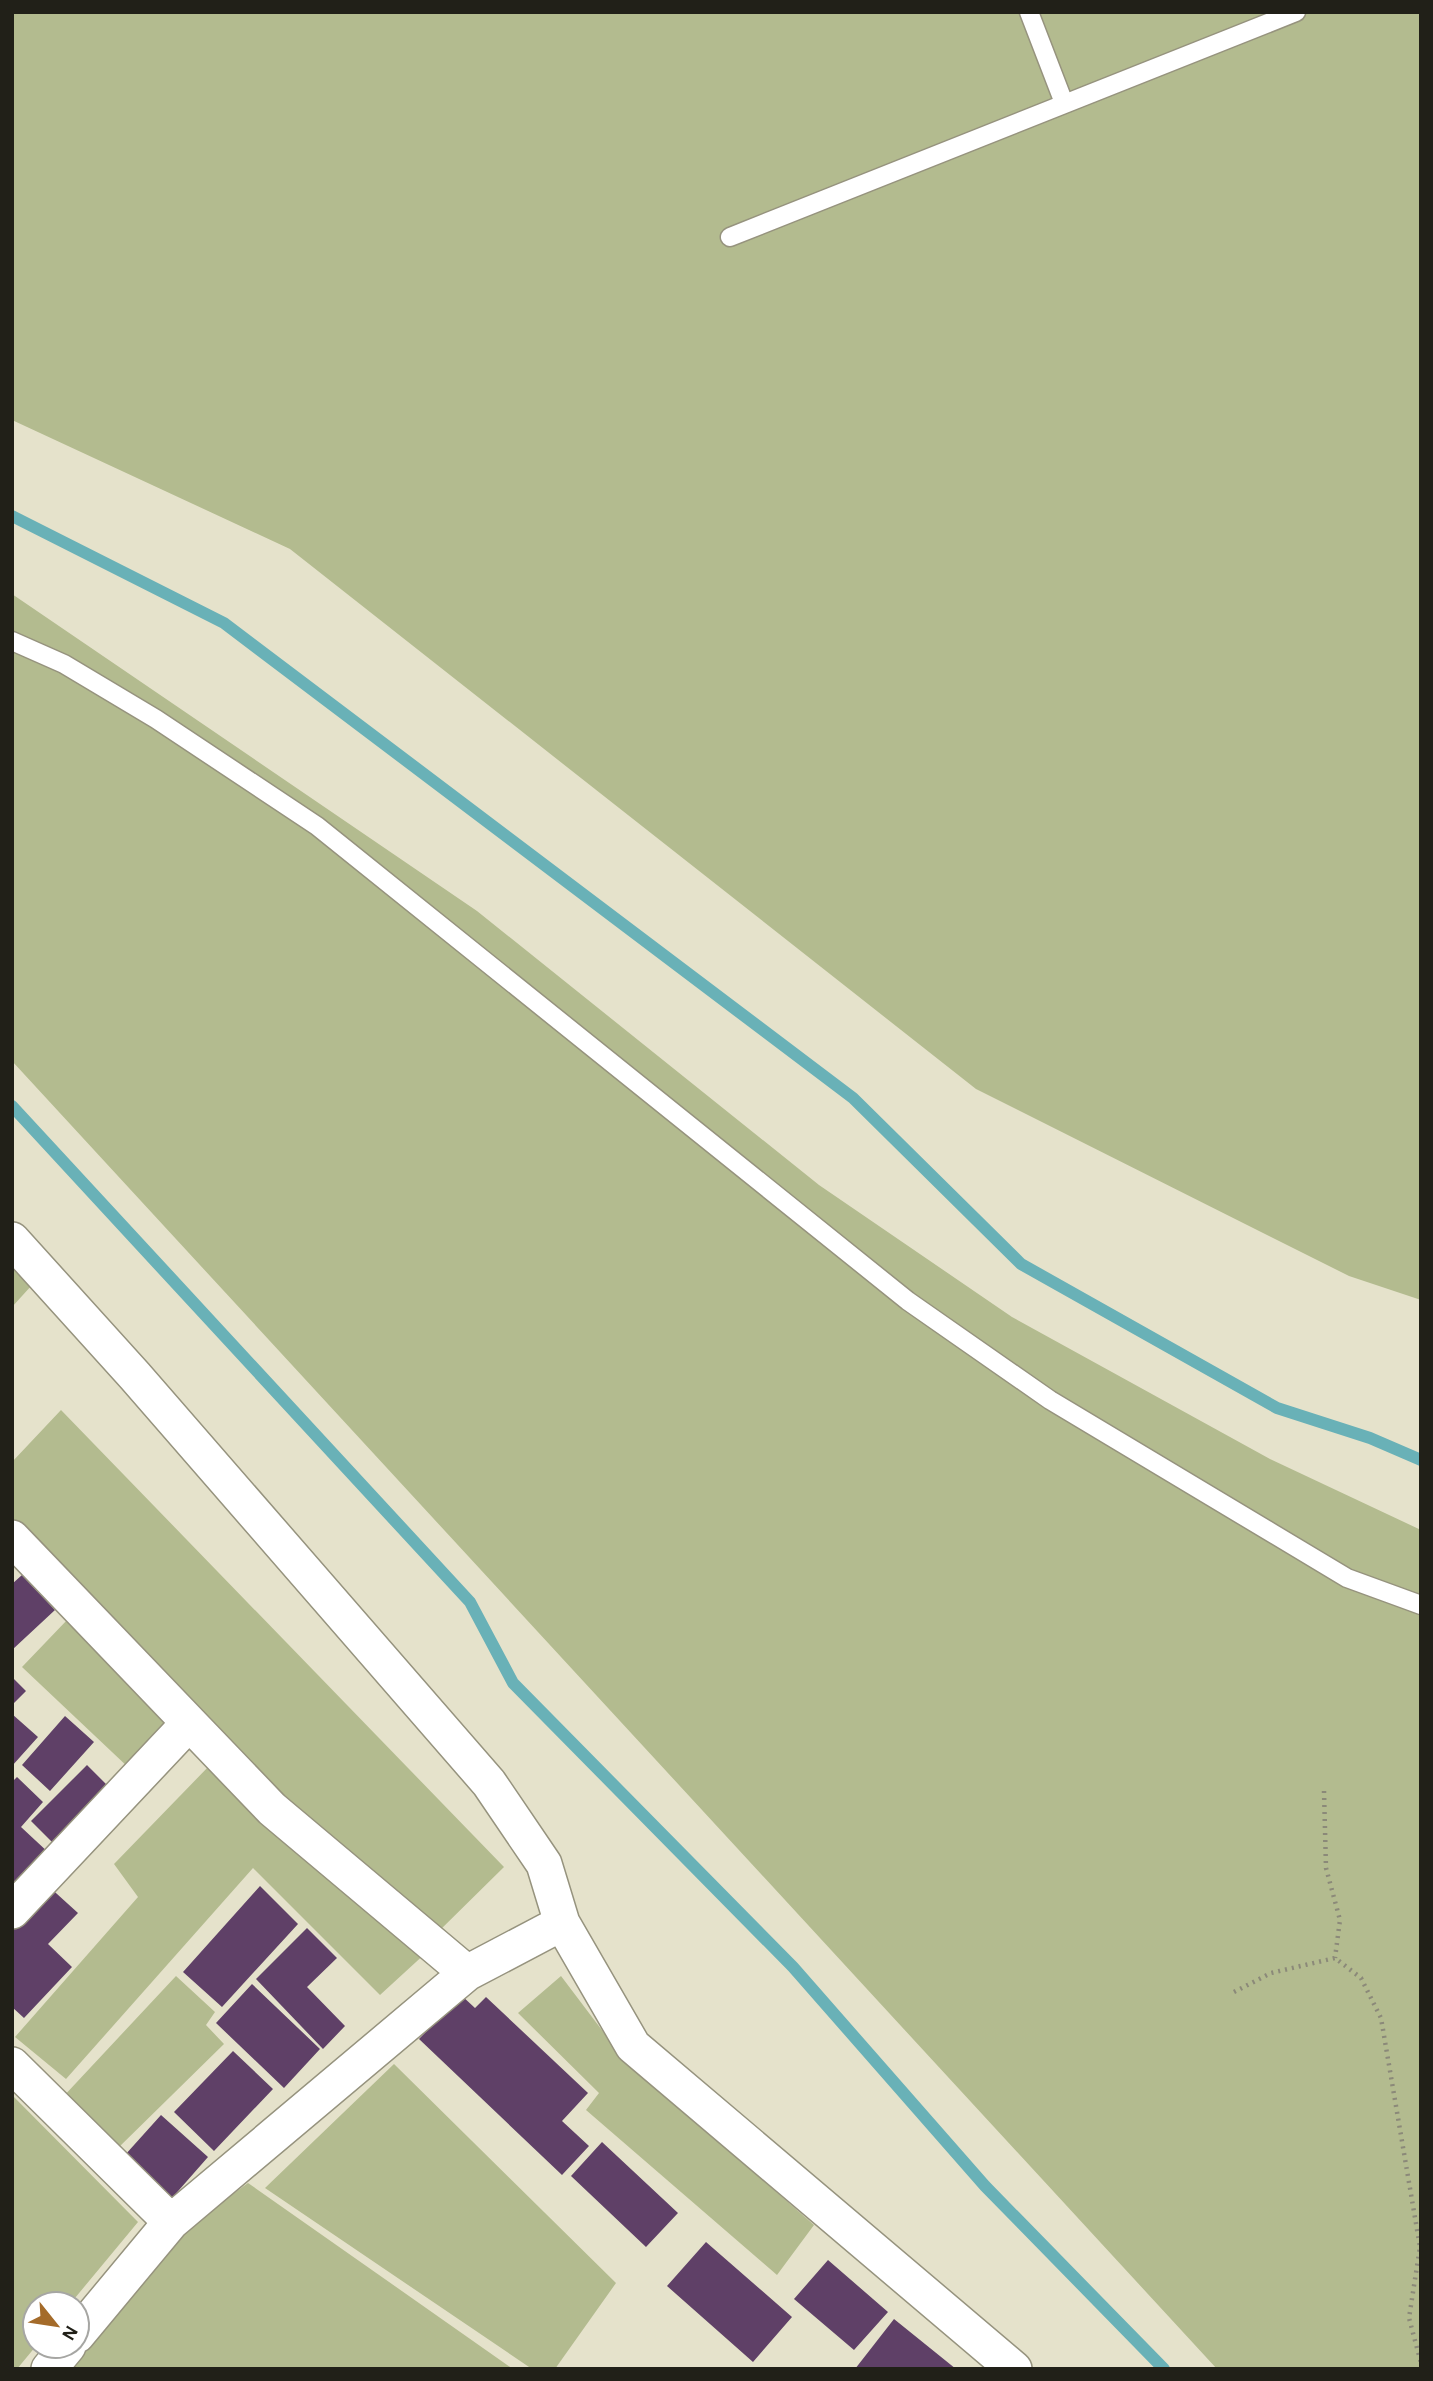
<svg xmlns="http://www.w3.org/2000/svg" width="1433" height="2381" viewBox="0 0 1433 2381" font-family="'Alegreya Sans',sans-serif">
<rect width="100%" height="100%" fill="#e5e2cb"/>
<path fill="#b3bb8f" d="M 12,12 L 1421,12 L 1421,1300 L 1349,1276 L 976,1089 L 290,549 L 12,420 Z
M 12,594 L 477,911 L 819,1185 L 1012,1317 L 1270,1459 L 1421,1530 L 1421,2369 L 1217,2369 L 12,1061 Z
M 12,1259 L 32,1285 L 12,1307 Z
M 61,1410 L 504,1867 L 436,1934 L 275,1802 L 12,1524 L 12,1462 Z
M 68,1619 L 169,1722 L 130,1769 L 22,1667 Z
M 210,1765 L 428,1951 L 380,1995 L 253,1868 L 66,2079 L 15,2037 L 138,1897 L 114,1864 Z
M 176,1976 L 215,2012 L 206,2025 L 224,2044 L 117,2149 L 62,2098 Z
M 561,1976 L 623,2058 L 814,2225 L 777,2275 L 586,2110 L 599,2093 L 518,2013 Z
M 394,2064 L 616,2283 L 555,2369 L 532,2369 L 265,2188 Z
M 12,2095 L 138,2222 L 70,2304 L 35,2304 L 36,2346 L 17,2369 L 12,2369 Z
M 248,2183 L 513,2369 L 70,2369 L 185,2229 Z"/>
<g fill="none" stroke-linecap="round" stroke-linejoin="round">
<path stroke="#69b1b7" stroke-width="12" d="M 12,516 L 224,623 L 853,1098 L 1021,1264 L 1277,1408 L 1370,1438 L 1421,1460
M 12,1106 L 470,1602 L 513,1683 L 793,1967 L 985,2186 L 1164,2369"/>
</g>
<path fill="#5f4067" d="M 22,1575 L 55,1610 L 12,1650 L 12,1584 Z
M 12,1677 L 26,1691 L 12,1705 Z
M 12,1714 L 38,1737 L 12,1766 Z
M 65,1716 L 94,1742 L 50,1791 L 22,1765 Z
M 87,1765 L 114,1792 L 58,1848 L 31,1821 Z
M 17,1777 L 43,1802 L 21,1827 L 50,1854 L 12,1895 L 12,1782 Z
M 46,1884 L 78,1913 L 48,1944 L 72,1967 L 24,2018 L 12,2007 L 12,1920 Z
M 260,1886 L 298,1924 L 222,2007 L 183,1972 Z
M 307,1928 L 337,1958 L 307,1987 L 345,2026 L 323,2049 L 256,1979 Z
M 252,1984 L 320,2049 L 284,2088 L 216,2023 Z
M 461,1995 L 475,2008 L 486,1997 L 588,2093 L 562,2121 L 589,2146 L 562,2175 L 419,2039 Z
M 233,2051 L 273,2089 L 214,2151 L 174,2112 Z
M 161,2115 L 208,2157 L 172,2198 L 125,2155 Z
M 602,2142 L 678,2213 L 646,2247 L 571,2176 Z
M 706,2242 L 792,2317 L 753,2362 L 667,2286 Z
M 828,2260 L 888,2312 L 854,2350 L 794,2299 Z
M 894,2319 L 956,2369 L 855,2369 Z"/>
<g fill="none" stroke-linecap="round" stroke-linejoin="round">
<defs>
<path id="lane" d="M 1029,12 L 1064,103
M 730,237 L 1296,12
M 12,641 L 64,664 L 156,719 L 317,826 L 908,1301 L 1050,1400 L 1347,1578 L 1421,1605"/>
<path id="street" d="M 12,1240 L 135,1376 L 489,1783 L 544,1864 L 562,1923 L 633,2046 L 1014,2369
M 12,1538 L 272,1809 L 467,1973
M 12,1911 L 189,1723
M 12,2065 L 171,2222
M 77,2335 L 171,2222 L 467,1973 L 562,1923
M 49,2369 L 68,2346"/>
</defs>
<use href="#lane" stroke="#96937e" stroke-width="21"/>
<use href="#street" stroke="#96937e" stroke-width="38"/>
<path stroke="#8b8979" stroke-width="4.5" stroke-dasharray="2 5" stroke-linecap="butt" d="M 1324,1791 L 1326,1868 L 1340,1920 L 1335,1958
M 1234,1992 L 1271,1973 L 1335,1958 L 1361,1978 L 1381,2018 L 1420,2247 L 1409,2318 L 1421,2363"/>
<use href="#lane" stroke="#fff" stroke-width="18"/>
<use href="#street" stroke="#fff" stroke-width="35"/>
</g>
<rect width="1433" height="2381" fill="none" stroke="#212018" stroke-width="28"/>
<g transform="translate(56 2325) rotate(120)"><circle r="33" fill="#ffffff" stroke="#a6a6a3" stroke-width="2"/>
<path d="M0-5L12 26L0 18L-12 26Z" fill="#a46b2a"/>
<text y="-10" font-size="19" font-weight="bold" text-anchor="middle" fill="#212018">N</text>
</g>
</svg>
